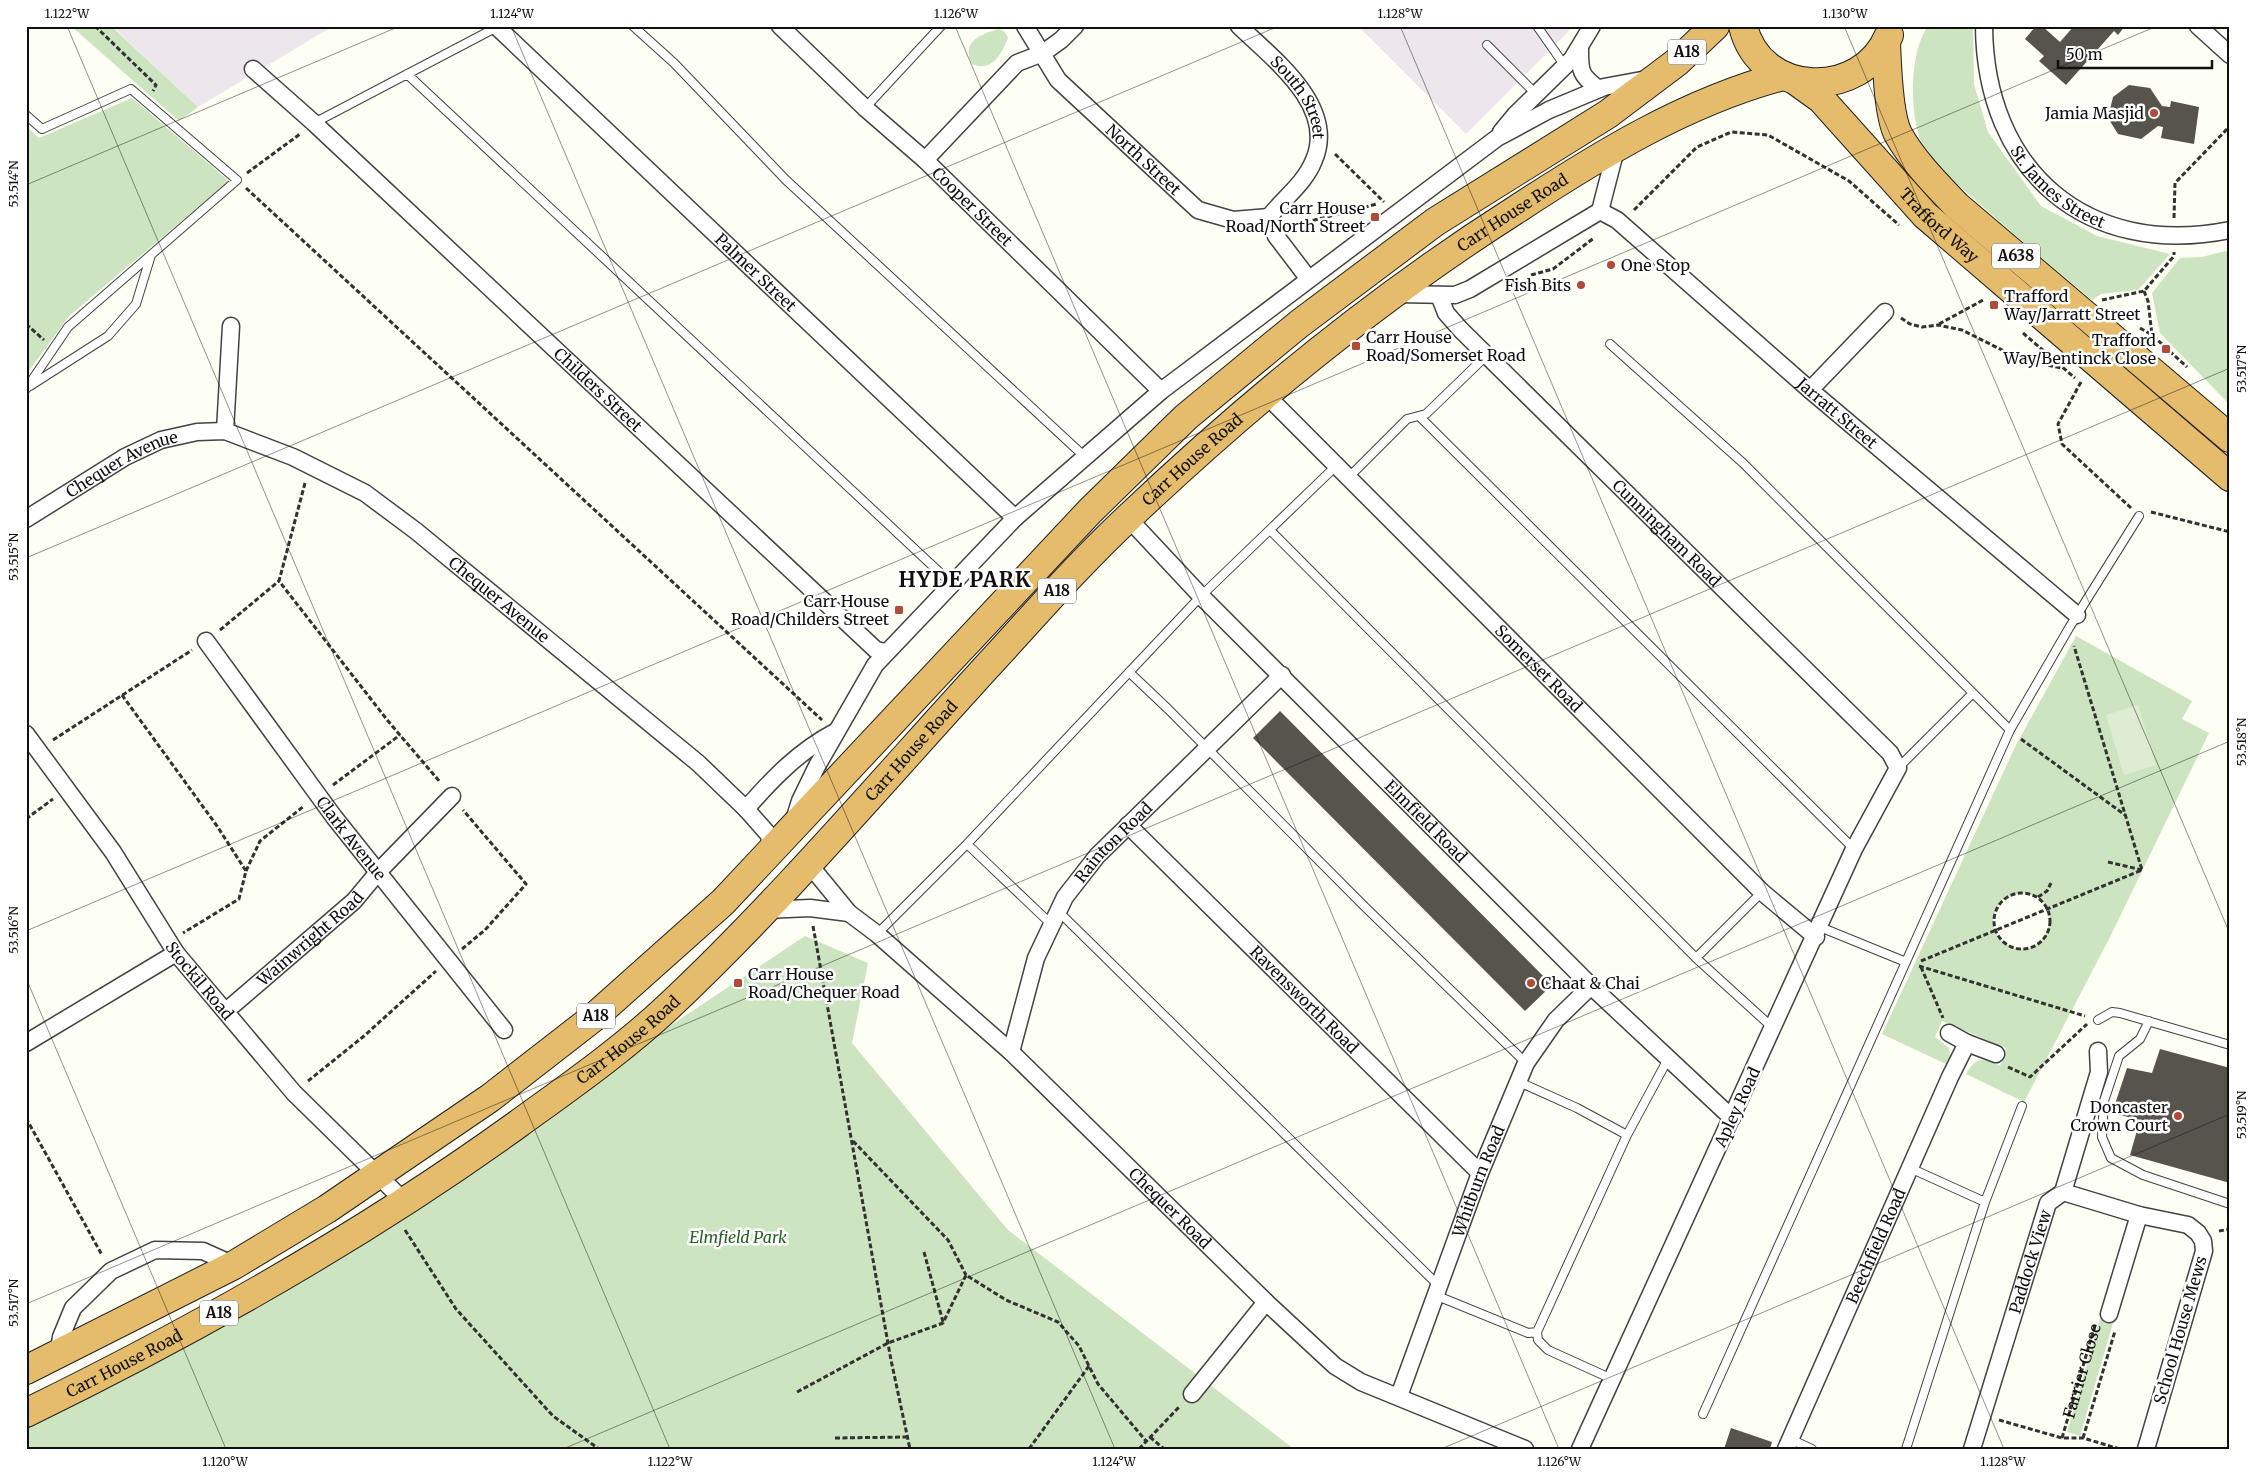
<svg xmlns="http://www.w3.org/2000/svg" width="2256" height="1475" viewBox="0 0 2256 1475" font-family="Merriweather,serif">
<rect width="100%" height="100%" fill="#fdfef4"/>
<path fill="#ede6ec" d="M 112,26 L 333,26 L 198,107 Z
M 1358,26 L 1571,26 L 1567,33 L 1466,134 Z"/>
<path fill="#cce5c0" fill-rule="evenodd" d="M 71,26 L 111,26 L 198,107 L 179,121 Z
M 1928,26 L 1973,26 L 1974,84 L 1988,132 L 2041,206 L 2097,236 L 2170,254 L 2138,290 L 2101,294 L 2092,300 C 2051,266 2010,232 1971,196 C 1958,185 1942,174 1931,161 C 1908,133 1907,55 1928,26 Z
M 999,29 L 1005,32 L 1008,38 C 1002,53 992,73 972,64 C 960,41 982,34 999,29 Z
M 132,98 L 229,181 L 69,316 L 26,375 L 26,126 L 39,138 Z
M 2230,250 L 2230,405 L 2160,333 L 2152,293 L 2180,258 L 2202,257 Z
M 2076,636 L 2192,701 L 2182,719 L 2209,733 L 2110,937 L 2024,1102 L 1966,1074 C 1975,1057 1985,1057 2000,1066 L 2006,1048 L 1942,1021 L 1935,1037 L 1949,1048 L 1950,1056 L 1946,1064 L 1882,1034 L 2016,745 ZM 2025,893 L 2038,897 L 2049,908 C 2056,972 1977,951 1996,909 C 2002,897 2013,894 2025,893 Z
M 805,936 L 868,963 L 852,1043 L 1008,1230 L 1294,1449 L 26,1449 L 26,1423 L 461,1165 Z
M 2100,1319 L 2113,1323 L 2080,1436 L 2067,1432 Z"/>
<path fill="#deedd1" d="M 2138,705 L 2156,765 L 2124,775 L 2106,715 Z"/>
<path fill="#57534d" d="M 2036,26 L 2042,26 L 2060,42 L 2074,26 L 2125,26 L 2118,35 L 2114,31 L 2066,85 L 2039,61 L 2044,56 L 2025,39 Z
M 2129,85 L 2150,88 L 2162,106 L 2170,107 L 2171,101 L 2199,107 L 2194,144 L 2161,138 L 2163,127 L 2158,126 L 2141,139 L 2118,134 L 2108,118 L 2113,97 Z
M 1280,711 L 1552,985 L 1525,1011 L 1253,738 Z
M 2160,1049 L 2230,1068 L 2230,1183 L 2130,1155 L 2140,1120 L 2112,1113 L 2127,1068 L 2152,1073 Z
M 1731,1428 L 1772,1442 L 1770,1449 L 1724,1449 Z"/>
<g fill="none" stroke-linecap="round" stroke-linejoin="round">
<defs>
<path id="lane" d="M 633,26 L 674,63 L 786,180 L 1085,457
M 1537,26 L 1565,66
M 1487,45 L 1536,94
M 407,74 L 952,584
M 865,108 L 941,26
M 26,115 L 42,129 L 131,89 L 237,180 L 68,327 L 26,389
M 314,123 L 499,26
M 1610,344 L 1743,463 L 2010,730
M 30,386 L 108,336 L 136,304 L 151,255
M 1420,417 L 1854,849
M 1349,477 L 1407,419 L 1426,414 L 1486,356
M 1270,530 L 1696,958 L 1773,1028
M 1129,672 L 1168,709 L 1365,907 L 1526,1063
M 1898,768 L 1973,693
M 1058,911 L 1439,1286
M 1051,924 L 967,844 L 1201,596 L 1337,465
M 1820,927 L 1906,962
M 877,934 L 967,844
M 1696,958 L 1762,892
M 2098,1020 L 2112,1012 L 2120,1013 L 2230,1045
M 2149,1021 L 2140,1039 L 2119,1056 L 2104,1101 L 2102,1137 L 2111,1158 L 2143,1175 L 2230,1204
M 1519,1082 L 1577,1108 L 1627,1135
M 1910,1168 L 1985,1202
M 1435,1295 L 1528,1333 L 1537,1332 L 1627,1135 L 1668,1059
M 1537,1332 L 1538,1340 L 1548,1350 L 1612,1379
M 1703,1414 L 2010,730 L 2069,628 L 2139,516
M 1790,1439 L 1812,1449
M 1906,1449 L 1985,1202 L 2022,1106"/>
<g id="street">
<path id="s2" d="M 496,26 L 1015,518"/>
<path id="s3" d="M 780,26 L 865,108 L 925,160 L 1161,391"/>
<path id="s4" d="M 1025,26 L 1058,80 L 1198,210 L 1233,220 L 1269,217"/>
<path id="s5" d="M 1239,26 C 1273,59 1337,106 1314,160 C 1305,183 1284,198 1269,217"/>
<path id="s6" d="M 1984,26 C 1985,171 2087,259 2230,230"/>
<path d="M 2198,26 L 2230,55"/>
<path d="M 1580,47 C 1580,70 1579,75 1599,89"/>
<path id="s7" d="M 253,69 L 314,123 L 876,650 L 886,652"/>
<path d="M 1501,132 L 1515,115 L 1572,59 L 1592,26"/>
<path d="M 925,160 L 1017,63 L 1043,53 L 1061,40 L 1075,26"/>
<path id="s8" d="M 1600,211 L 1617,220 L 1810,390 L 2077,615"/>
<path d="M 1269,217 L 1276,236 L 1308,278"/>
<path d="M 1394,294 L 1455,295 L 1470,289 L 1600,211 L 1616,149"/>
<path id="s9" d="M 1439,295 L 1446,313 L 1461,330 L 1890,753 L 1898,768 L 1854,849 L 1580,1449"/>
<path d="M 1810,390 L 1885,312"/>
<path id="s10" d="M 1266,395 L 1762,892 L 1816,937"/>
<path d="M 225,431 L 231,326"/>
<path id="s11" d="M 1128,518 L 1201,596 L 1591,986 L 1732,1118"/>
<path id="s12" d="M 26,519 L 125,457 L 161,440 L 197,432 L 225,431 L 293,457 L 365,493 L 416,531 L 698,763 L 746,809 L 769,835 L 771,852"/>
<path id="s13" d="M 206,641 L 334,817 L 504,1030"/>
<path id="s14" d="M 26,734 L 113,852 L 176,953 L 294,1093 L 405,1202"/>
<path d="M 746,809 C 772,779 799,751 835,732"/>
<path d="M 794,820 L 800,801 L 817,766 L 875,665 L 1015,518 L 1161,391 L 1497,138 L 1549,110 L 1604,87 L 1647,79"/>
<path id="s15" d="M 1128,825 L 1480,1173"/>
<path id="s16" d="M 808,863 L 849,913 L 877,934 L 1011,1052 L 1266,1302 L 1335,1366 L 1361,1382 L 1525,1449"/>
<path d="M 765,910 L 810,908 L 849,913"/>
<path id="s17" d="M 226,1011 L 354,901 L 379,871 L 452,796"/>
<path d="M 1949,1033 L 1967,1043"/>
<path d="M 26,1043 L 176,953"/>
<path id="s18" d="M 1011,1052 L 1036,958 L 1065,897 L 1097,856 L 1282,675"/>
<path d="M 2063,1192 L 2139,1215 L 2188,1225 L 2198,1233 L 2203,1241 L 2204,1251 L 2146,1449"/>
<path d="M 2109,1314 L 2139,1215"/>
<path d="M 58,1355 L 61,1337 L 73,1308 L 111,1271 L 155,1250 L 203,1251 L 234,1265"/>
<path d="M 1192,1394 L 1266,1302"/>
<path id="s19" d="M 1399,1396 L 1480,1173 L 1526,1063 L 1556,1020 L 1591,986"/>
<path id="s20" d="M 1786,1449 L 1950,1077 L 1967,1043 L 1996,1054"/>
<path id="s21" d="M 1972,1449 L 2048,1203 L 2063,1192 L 2099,1072 L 2098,1051"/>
</g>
<g id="highway">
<path d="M 1743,26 C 1760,98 1862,101 1889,35"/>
<path d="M 1886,42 C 1887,65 1888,114 1898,134 C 1913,161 1936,184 1957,206 L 2230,438"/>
<path id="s22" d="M 1796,81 L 1821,99 L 1925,215 L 2230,477"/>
<path d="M 26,1370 L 234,1265 L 327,1209 L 490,1098 L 593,1018 L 723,902 L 1090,511 L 1186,417 L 1299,324 L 1435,222 L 1608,114 L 1677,62 L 1715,26"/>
<path id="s23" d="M 26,1413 C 198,1329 363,1236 518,1124 C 569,1087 622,1050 668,1007 C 787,895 894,767 1005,647 C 1045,603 1085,558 1129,517 C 1247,405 1376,299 1514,211 C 1598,156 1685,102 1783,76"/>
</g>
</defs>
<use href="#lane" stroke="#434343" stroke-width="10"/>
<use href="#street" stroke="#434343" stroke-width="19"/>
<use href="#highway" stroke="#212121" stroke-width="30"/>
<g stroke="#323232" stroke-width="3" stroke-dasharray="5 2.5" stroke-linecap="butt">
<path d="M 95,26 L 156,85 L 153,91"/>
<path d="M 1335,154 L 1384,202"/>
<path d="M 247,173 L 300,134"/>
<path d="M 246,188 L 822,720"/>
<path d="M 1634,210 L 1697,147 L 1731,132 L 1768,135 L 1849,181 L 1899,225"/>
<path d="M 2174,218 L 2175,183 L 2230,126"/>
<path d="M 1291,226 L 1377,204"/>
<path d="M 1531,275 L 1553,269 L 1594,238"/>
<path d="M 2144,291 L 2148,301 L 2152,335"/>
<path d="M 2102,300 L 2144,291 L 2174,256 L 2174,252"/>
<path d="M 1901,318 L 1910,324 L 1922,327 L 1938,325 L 1962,330 L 2022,360 L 2061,368"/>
<path d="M 26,324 L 44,340"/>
<path d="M 1939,324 L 1985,299"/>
<path d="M 2140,328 L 2152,335 L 2187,367"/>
<path d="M 2023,333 L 2075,378"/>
<path d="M 2081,382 L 2058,424 L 2062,444 L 2131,508"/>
<path d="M 305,483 L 279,581 L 388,721 L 440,782"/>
<path d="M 2151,512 L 2230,532"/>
<path d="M 220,630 L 279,581"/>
<path d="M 122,695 L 217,826 L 246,871 L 239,899 L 183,933"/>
<path d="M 2021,739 L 2125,815"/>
<path d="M 53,740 L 192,650"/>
<path d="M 333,785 L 400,735"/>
<path d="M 26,819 L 53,799"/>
<path d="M 2108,862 L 2142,870"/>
<path d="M 246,871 L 260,841 L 304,806"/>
<circle cx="2022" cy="921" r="28"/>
<path d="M 2038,897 L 2047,891 L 2051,883"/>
<path d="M 813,926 L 891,1360 L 910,1449"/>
<path d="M 462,949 L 485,930 L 526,884 L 463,810"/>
<path d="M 1921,961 L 2142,870 L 2074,646"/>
<path d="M 1919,966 L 2085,1016"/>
<path d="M 1921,967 L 1943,1018"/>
<path d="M 2008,1067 L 2030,1077 L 2087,1024"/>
<path d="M 308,1081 L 364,1036 L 436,971"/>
<path d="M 26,1118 L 102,1255"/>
<path d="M 853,1141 L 948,1240 L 966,1275"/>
<path d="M 405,1230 L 456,1309 L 553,1416 L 599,1449"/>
<path d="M 2219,1231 L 2230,1229"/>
<path d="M 924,1252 L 943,1322"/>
<path d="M 797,1392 L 888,1343 L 943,1323 L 966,1275 L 1006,1300 L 1058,1322 L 1079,1346 L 1098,1384 L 1146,1441"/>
<path d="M 1999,1420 L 2062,1438 L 2083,1438 L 2120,1449"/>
<path d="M 1150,1437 L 1164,1449"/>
<path d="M 835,1438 L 908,1437"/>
<path id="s1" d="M 2062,1438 L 2095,1325"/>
<path d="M 2083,1438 L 2115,1331"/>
<path d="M 1029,1449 L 1089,1366"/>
<path d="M 1139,1449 L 1180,1406"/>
</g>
<use href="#lane" stroke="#fff" stroke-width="8"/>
<use href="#street" stroke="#fff" stroke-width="16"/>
<use href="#highway" stroke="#e4bc6c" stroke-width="28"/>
</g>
<path fill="none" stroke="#101010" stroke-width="1" stroke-opacity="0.45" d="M 67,26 L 670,1449M 511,26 L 1115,1449M 955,26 L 1559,1449M 1400,26 L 2004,1449M 1844,26 L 2230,934M 26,185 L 400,26M 26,558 L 1279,26M 26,931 L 2157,26M 26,978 L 226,1449M 26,1304 L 2230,368M 563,1449 L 2230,741M 1441,1449 L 2230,1114"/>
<g fill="#b04b37" stroke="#fff" stroke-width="2">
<circle cx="2154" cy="113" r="5"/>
<rect x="1370" y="212" width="10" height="10" rx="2.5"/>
<circle cx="1611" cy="265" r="5"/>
<circle cx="1581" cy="285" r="5"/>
<rect x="1989" y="300" width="10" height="10" rx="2.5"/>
<rect x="1351" y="341" width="10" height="10" rx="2.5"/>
<rect x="2161" y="344" width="10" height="10" rx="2.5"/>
<rect x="894" y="605" width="10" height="10" rx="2.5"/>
<rect x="733" y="978" width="10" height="10" rx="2.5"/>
<circle cx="1531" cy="983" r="5"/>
<circle cx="2178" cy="1116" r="5"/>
</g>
<g text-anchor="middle" stroke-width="5" stroke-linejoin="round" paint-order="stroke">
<g fill="#fff" stroke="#585858" stroke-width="1">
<rect x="1668" y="39.5" width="38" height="25" rx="4"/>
<rect x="1992" y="243.5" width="48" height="25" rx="4"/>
<rect x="1038" y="578.5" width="38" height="25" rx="4"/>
<rect x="577" y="1003.5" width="38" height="25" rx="4"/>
<rect x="200" y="1300.5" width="38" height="25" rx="4"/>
</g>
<g font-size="15" font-weight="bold" fill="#101010">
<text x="1687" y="57">A18</text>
<text x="2016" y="261">A638</text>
<text x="1057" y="596">A18</text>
<text x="596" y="1021">A18</text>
<text x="219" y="1318">A18</text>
</g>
<g font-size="16" fill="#101010" stroke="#fff">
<text dy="6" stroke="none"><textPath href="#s5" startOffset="95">South Street</textPath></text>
<text dy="6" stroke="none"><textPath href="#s4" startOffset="180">North Street</textPath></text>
<text dy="6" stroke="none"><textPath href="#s6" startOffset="186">St. James Street</textPath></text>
<text dy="6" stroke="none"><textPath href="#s3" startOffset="264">Cooper Street</textPath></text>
<text dy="6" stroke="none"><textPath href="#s23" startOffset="1925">Carr House Road</textPath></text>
<text dy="6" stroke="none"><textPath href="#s22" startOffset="204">Trafford Way</textPath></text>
<text dy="6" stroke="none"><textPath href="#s2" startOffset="358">Palmer Street</textPath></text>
<text dy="6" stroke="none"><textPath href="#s7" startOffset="471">Childers Street</textPath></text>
<text dy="6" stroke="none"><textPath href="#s8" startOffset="312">Jarratt Street</textPath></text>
<text dy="6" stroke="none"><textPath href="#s23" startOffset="1520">Carr House Road</textPath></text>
<text dy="6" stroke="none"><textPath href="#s12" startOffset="111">Chequer Avenue</textPath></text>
<text dy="6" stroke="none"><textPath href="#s9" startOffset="331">Cunningham Road</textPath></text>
<text dy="6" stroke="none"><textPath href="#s12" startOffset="546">Chequer Avenue</textPath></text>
<text dy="6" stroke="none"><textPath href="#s10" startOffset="386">Somerset Road</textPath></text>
<text dy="6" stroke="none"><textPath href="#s23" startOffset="1115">Carr House Road</textPath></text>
<text dy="6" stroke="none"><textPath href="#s11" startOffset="425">Elmfield Road</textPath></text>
<text dy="6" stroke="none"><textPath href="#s13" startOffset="245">Clark Avenue</textPath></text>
<text dy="6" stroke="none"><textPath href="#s18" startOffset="238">Rainton Road</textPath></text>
<text dy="6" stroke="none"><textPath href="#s17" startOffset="111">Wainwright Road</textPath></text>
<text dy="6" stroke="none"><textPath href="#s14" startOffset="302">Stockil Road</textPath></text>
<text dy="6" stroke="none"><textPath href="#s15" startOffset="248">Ravensworth Road</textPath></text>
<text dy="6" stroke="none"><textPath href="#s23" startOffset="710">Carr House Road</textPath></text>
<text transform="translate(1737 1107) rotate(-65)" y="6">Apley Road</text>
<text dy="6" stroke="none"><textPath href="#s19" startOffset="229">Whitburn Road</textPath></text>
<text dy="6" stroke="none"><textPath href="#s16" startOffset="501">Chequer Road</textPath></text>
<text dy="6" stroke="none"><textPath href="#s20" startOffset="222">Beechfield Road</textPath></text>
<text dy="6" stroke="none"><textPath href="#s21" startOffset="196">Paddock View</textPath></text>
<text transform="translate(2180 1330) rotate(-74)" y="6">School House Mews</text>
<text dy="6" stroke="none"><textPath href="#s23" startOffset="110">Carr House Road</textPath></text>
<text dy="6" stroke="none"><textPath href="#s1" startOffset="70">Farrier Close</textPath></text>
</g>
<g font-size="16" fill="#101010" stroke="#fff" text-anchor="end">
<text x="2144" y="119">Jamia Masjid</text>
<text x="1365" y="214">Carr House<tspan x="1365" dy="18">Road/North Street</tspan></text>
<text x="1621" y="271" text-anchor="start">One Stop</text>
<text x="1571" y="291">Fish Bits</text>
<text x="2004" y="302" text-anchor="start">Trafford<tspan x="2004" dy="18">Way/Jarratt Street</tspan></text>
<text x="1366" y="343" text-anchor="start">Carr House<tspan x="1366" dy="18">Road/Somerset Road</tspan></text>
<text x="2156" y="346">Trafford<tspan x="2156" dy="18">Way/Bentinck Close</tspan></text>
<text x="889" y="607">Carr House<tspan x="889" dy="18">Road/Childers Street</tspan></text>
<text x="748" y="980" text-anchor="start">Carr House<tspan x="748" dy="18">Road/Chequer Road</tspan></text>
<text x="1541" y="989" text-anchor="start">Chaat &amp; Chai</text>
<text x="2168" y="1113">Doncaster<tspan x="2168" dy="18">Crown Court</tspan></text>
</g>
<g font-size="16" font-style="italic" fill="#276127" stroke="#fff">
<text x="738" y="1243">Elmfield Park</text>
</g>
<g font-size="21" font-weight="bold" letter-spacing="1" fill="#101010" stroke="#fff">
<text x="965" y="587">HYDE PARK</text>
</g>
</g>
<rect width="2256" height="1475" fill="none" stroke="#ffffff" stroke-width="55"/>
<path d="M2058 60v8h154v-8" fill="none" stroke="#101010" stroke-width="2.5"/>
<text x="2066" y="60" font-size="15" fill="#101010" stroke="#ffffff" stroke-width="4" paint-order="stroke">50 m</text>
<rect x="28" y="28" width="2200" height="1420" fill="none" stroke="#101010" stroke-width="2"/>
<g font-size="12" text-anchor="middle" fill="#101010">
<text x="67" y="18">1.122°W</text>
<text x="512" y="18">1.124°W</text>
<text x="956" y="18">1.126°W</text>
<text x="1400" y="18">1.128°W</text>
<text x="1845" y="18">1.130°W</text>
<text transform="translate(14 184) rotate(-90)" y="4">53.514°N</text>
<text transform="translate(2242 369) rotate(-90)" y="4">53.517°N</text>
<text transform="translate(14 557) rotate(-90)" y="4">53.515°N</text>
<text transform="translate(2242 742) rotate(-90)" y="4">53.518°N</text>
<text transform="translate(14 930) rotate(-90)" y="4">53.516°N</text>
<text transform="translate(2242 1115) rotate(-90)" y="4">53.519°N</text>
<text transform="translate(14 1303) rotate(-90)" y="4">53.517°N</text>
<text x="225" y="1466">1.120°W</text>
<text x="670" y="1466">1.122°W</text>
<text x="1114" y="1466">1.124°W</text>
<text x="1559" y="1466">1.126°W</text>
<text x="2003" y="1466">1.128°W</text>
</g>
</svg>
